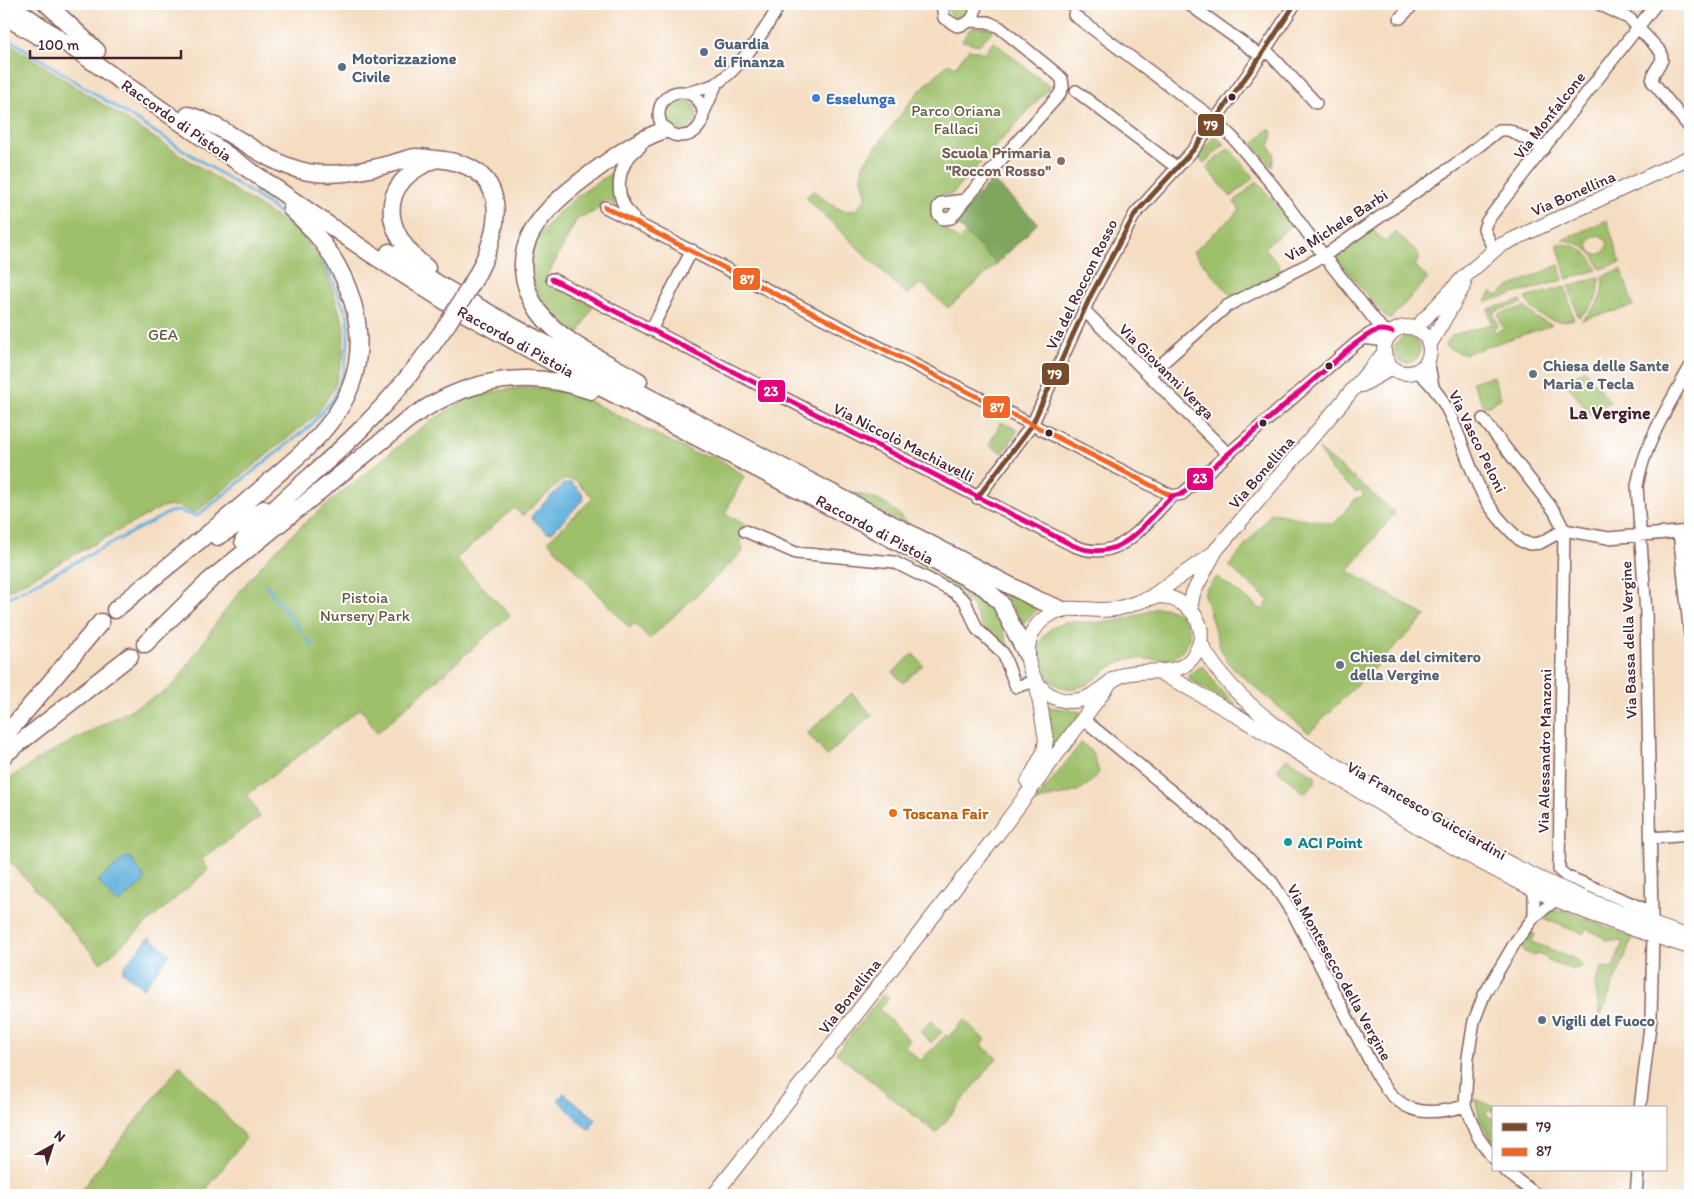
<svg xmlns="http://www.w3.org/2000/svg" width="1694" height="1199" viewBox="0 0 1694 1199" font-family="Itim,sans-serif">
<rect width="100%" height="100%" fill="#fff"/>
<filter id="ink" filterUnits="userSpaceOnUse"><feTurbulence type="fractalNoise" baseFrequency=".02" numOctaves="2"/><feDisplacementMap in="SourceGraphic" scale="10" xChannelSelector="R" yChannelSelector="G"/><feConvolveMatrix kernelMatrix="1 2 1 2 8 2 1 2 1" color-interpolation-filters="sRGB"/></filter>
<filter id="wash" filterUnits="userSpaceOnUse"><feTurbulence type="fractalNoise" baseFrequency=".0096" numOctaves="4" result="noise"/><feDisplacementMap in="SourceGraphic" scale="20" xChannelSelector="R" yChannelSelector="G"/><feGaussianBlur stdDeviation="1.12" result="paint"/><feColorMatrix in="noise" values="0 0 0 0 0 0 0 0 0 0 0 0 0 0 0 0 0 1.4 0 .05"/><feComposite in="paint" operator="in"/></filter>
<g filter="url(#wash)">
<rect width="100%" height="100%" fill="#f4ddc1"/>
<path fill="#9ec06a" stroke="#74704a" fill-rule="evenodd" d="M 950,4 L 967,4 L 967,14 L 960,19 L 955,18 L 949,12 Z
M 974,27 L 988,28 L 994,30 L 979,45 L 962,41 L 968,31 Z
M 4,40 L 299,232 L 319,258 L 328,277 L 344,325 L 343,356 L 334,388 L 316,415 L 195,513 L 177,506 L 162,507 L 4,593 Z
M 993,41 L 1050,87 L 951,195 L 942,195 L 932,203 C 927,218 949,232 959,240 L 966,233 L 997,264 L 948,308 L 921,283 L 907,295 L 806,198 L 813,190 C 829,203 854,227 866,195 L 861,175 L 863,164 L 918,92 L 949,63 L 955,67 L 969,49 L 985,53 Z
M665 114a16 16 0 1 1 32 0a16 16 0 1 1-32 0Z
M 1267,130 L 1271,130 L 1273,135 L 1269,146 L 1274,153 L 1272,167 L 1253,144 Z
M 1214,136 L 1225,144 L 1204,163 L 1198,156 Z
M 1229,148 L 1254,178 L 1231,197 L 1206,167 Z
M 611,173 L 611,189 L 616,207 L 606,199 L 594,212 L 577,219 L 550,271 L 545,278 L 593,306 L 576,338 L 546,313 L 529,273 L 532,253 L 539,236 L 553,218 L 576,197 Z
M 1257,181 L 1293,225 L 1265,247 L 1284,272 L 1233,298 L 1193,252 L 1240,210 L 1234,202 Z
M 1607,220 L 1620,263 L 1600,269 C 1594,251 1581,242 1562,240 ZM 1599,235 L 1606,239 L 1608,246 L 1603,253 L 1596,255 L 1590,251 L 1588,244 L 1592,237 Z
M 1371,228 L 1385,242 L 1395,232 L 1417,252 L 1416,254 L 1420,258 L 1415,265 L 1428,279 L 1390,319 L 1385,316 L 1334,256 Z
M 1557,244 C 1576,243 1590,252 1597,270 L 1567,279 Z
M 1559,265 L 1563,280 L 1486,302 L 1491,292 L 1497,296 L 1507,288 Z
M 1622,270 L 1633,306 L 1581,320 C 1596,309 1606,295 1602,276 Z
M 1599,277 C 1601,295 1593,308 1578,317 L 1569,286 Z
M 1565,287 L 1574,319 C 1554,325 1535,317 1525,298 Z
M 1521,300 L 1523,303 L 1493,312 L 1498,326 L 1493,328 L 1494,332 L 1503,329 L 1498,314 L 1525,307 L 1536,318 L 1552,325 L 1465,354 L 1458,353 L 1444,345 L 1453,335 L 1492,324 L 1488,309 Z
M1394 350a13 13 0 1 1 26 0a13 13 0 1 1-26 0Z
M 1584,369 L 1610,402 L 1592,416 L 1566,383 Z
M 1493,376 L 1501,398 L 1489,406 L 1484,406 L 1472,382 Z
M 531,387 L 561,392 L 585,399 L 696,454 L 716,457 L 744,476 L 725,514 L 748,526 L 740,540 L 743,552 L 649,639 L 635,623 L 630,628 L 548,541 L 593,498 L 576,481 L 570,479 L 563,480 L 522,516 L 514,508 L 456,559 L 510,615 L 377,733 L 361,708 L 247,795 L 260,817 L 202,859 L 208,870 L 101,963 L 6,857 L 4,859 L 4,782 L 42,757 L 166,691 L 176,682 C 200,648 222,612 249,580 C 284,537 328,503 372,468 C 402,443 432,416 468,400 C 489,391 508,389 531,387 Z
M 1001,422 L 1018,430 L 1003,453 L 989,445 Z
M 1319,449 L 1395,513 L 1348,571 L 1426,616 L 1309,733 L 1231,666 L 1220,648 L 1204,594 L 1207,587 L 1217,577 L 1262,610 L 1269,601 L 1229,566 L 1271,513 L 1334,524 L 1356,498 L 1363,497 L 1362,490 L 1355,491 L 1332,472 Z
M 843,492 C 870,493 894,505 911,527 Z
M 920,559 C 936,583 968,584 988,603 C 999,614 1003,631 1008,645 L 1004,647 L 985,633 L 972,605 L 915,568 Z
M 998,585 L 1037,605 L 1038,609 L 1025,622 L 1022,622 Z
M 1156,608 C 1175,606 1192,620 1189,640 C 1173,674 1150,652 1123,661 C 1102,667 1091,692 1066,688 C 1036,683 1027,639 1056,626 C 1071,618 1092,624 1108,622 C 1126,620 1140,614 1156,608 Z
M 913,654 L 923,665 L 903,683 L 893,672 Z
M 1199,667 L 1204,667 L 1218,688 L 1236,703 L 1234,706 L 1190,680 L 1189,675 Z
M 852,693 L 872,715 L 827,756 L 807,733 Z
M 1045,706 L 1081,712 L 1056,748 L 1052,747 L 1052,728 Z
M 1082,742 L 1093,753 L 1099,772 C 1079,800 1062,791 1034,803 Z
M 1287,758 L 1315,776 L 1315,784 L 1305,794 L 1277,769 Z
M 1551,911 L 1566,911 L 1633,937 L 1600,1017 L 1595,983 L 1601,968 L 1613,967 L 1623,942 L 1607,940 L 1586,928 L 1583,934 L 1542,918 Z
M 1530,932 L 1535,934 L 1532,942 L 1573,958 L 1583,966 L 1574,970 L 1547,961 L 1547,958 L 1537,954 L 1535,956 L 1524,952 L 1521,944 Z
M 884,994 L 889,999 L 879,1009 L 910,1040 L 904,1046 L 920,1061 L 946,1035 L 948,1037 L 964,1020 L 985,1040 L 981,1045 L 997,1058 L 936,1133 L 836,1053 Z
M 931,1021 L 942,1032 L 931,1043 L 920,1032 Z
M 180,1065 L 246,1138 L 202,1195 L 77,1195 Z
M 1475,1099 L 1498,1108 L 1493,1108 L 1493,1112 L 1488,1110 L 1486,1115 L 1493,1118 L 1493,1143 L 1480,1119 Z"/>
<path fill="#7ea65e" stroke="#646244" d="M 992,180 L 1038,223 L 997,264 L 954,222 Z"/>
<path fill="#64b2de" stroke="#576884" d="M 571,482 L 582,493 L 584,499 L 552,532 L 547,532 L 532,519 L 532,515 L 562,485 Z
M 126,857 L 131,858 L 146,880 L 119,903 L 113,899 L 98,881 Z
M 149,937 L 170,954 L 143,988 L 123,972 L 123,968 Z
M 564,1093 L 596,1119 L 590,1129 L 585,1127 L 558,1100 Z"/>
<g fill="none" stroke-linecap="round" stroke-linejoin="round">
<path stroke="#64b2de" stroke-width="3" d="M 4,36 L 259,198 L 298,226
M 266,585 L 301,631
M 4,600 L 170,512 L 178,511 L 197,516 L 310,426 L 334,398 L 344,371 L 348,343 L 348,317 L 321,254
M 307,638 L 313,646"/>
</g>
</g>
<g filter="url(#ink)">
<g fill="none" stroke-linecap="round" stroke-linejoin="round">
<defs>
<path id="minor" d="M 942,4 L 944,18 L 957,26 C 970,24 977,16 975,4
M 1599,4 L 1630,19 L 1661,52 L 1662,60 L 1654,73 L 1652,81 L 1690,128
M 1190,5 L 1261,56
M 1074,15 L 1210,116 L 1233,138 L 1275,188 L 1324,256 L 1382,329
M 1400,18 L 1414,4
M 1266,50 L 1316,103
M 1076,91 L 1177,168
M659 114a22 22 0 1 1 44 0a22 22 0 1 1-44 0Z
M 687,93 C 697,90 709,88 717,83 C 740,69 767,27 780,4
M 704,112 L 717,83
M 965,200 L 1059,95 L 1063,87 L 1062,79 L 1057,74 L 999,27 L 988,22 L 970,21
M 965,200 L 951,218 L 943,219 L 938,214 L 938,207 L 942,203 Z
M 605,207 L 1172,496
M 633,217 C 612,197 616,164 640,147
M 1494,250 L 1484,229 L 1487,221 L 1656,4
M 552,279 L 1072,545 C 1119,566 1142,526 1172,496 L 1182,494 L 1355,344 C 1368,335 1376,326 1392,332
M 1084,310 L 1228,454
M 651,330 L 692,250
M 1363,338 L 1386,341
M 1428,360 L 1433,386
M 1416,371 C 1452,396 1462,452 1480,489 C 1488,507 1506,528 1521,541 L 1530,544 L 1540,543 L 1564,530 L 1608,538 L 1690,531
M 1149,375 L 1227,306 L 1324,256 L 1460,161 L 1499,130 L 1509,130 L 1544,149
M 1483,419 L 1555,512 L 1564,530 L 1559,870 L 1566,876 L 1652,912
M 977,498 L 1032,425 L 1091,295 L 1135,214 L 1194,149 L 1261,56 L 1295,4
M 745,531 L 796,553 L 894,562 L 954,592 L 965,601 L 977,629 L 1003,653 L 1016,687 L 1035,681
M 1679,532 L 1690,636
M 1083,719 L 1226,836 L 1272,882 L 1295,917 L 1376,1073 C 1398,1113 1423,1118 1465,1106
M 1652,838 L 1690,835
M 1534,917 L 1534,889
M 1652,917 L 1646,613 L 1637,486 C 1644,444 1670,403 1690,367
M 1640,1108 L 1651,1018 L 1653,935
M 1493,1158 L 1478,1137 L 1465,1106 L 1468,1057 L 1474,1021 L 1484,995 L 1516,941 L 1534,917 L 1557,899
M 1504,1170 L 1537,1195
M 1636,1195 L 1638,1170"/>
<path id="major" d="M1384 350a23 23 0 1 1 46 0a23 23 0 1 1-46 0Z
M 1416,328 L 1462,279 L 1499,246 L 1690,157
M 1430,344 L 1464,285
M 1362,385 L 1392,368
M 1162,596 C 1176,598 1192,607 1198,621 C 1202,630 1202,641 1197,650 C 1182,682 1149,666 1123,675 C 1108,680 1099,694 1084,699 C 1033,714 1005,639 1051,614 C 1069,603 1094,613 1114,609 C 1131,607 1144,597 1162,596 Z
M 1151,597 L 1212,554
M 1190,610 L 1193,593 L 1216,550 L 1384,353
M 1200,642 C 1235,711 1321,757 1385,794 C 1429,819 1473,845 1518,868 C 1573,896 1632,918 1690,937
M 1161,673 C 1286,739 1400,824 1527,886 C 1580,912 1635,930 1690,947
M 1028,782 L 1044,752 L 1046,740 L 1037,685
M 714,1195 L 996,836 L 1112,680"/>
<path id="highway" d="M 9,4 L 368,252 L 460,311 L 552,362 L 984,587 L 1000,602 L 1027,655
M 47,4 L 97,51
M 4,16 L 38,36
M 188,115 C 231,127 262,163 308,172 C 335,177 363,171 390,164 C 398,162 407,158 416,157 C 422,157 429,158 435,159 C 514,165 503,227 474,280
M 389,252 L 440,285 L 514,327 L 1036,599 L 1063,610
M 427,268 C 382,233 375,184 434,160
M 639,381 C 609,363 559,341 539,312 C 497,249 545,207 593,172 C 616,155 638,139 665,130
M 217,537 L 264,509
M 243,541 C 279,500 323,468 361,429 C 394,396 422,361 448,323
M 115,610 C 167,566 221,525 272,479 C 295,459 321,438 338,411 C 383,342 348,258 291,209
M 145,644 L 209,581 L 409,419 C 464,380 526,367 591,391
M 4,737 L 101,622
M 4,755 L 130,656"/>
</defs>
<use href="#minor" stroke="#866260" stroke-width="14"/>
<use href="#major" stroke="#866260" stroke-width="16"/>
<use href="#highway" stroke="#866260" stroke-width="19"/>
<use href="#minor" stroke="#fff" stroke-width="11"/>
<use href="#major" stroke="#fff" stroke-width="14"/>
<use href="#highway" stroke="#fff" stroke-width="16"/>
<defs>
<path id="highway-bridge" d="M 448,323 L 474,280"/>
</defs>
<use href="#highway-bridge" stroke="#866260" stroke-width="19" stroke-linecap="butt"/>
<use href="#highway-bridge" stroke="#fff" stroke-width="16"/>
<defs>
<path id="bus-1" d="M 977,498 L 1032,425 L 1091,295 L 1135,214 L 1194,149 L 1261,56 L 1295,4"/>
<path id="bus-2" d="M 605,207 L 1172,496"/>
<path id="bus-3" d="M 552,279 L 1072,545 C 1119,566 1142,526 1172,496 L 1182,494 L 1355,344 C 1368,335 1376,326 1392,332"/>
</defs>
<use href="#bus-1" stroke="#fff" stroke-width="9"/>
<use href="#bus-2" stroke="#fff" stroke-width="9"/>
<use href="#bus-3" stroke="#fff" stroke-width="9"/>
<use href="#bus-1" stroke="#7a4b2a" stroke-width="5"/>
<use href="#bus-2" stroke="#f26522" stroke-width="5"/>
<use href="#bus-3" stroke="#e5007d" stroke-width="5"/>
</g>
</g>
<g fill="#5c6f8a" stroke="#fff" stroke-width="2">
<circle cx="704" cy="52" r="5"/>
<circle cx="342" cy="67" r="5"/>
<circle cx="1542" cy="1020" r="5"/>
</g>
<g fill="#4a1f2b" stroke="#fff" stroke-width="2">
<circle cx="1232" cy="97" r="4.5"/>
<circle cx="1329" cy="366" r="4.5"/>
<circle cx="1263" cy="423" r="4.5"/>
<circle cx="1049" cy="433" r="4.5"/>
</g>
<circle fill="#3f7fe0" stroke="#fff" stroke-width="2" cx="816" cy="98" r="5"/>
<circle fill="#8d6e63" stroke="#fff" stroke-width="2" cx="1061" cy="161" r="5"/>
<g fill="#6b7280" stroke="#fff" stroke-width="2">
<circle cx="1533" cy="374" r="5"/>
<circle cx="1340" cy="665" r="5"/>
</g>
<circle fill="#e8710a" stroke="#fff" stroke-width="2" cx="893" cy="813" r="5"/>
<circle fill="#0f9aa8" stroke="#fff" stroke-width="2" cx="1288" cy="842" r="5"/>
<g text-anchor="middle" stroke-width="4" stroke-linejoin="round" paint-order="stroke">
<g font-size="16" font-weight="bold" fill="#4e5e75" stroke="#fff" text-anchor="start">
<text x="714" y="49">Guardia<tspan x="714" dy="18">di Finanza</tspan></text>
<text x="352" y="64">Motorizzazione<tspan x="352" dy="18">Civile</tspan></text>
<text x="1552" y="1026">Vigili del Fuoco</text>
</g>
<g font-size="16" font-weight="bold" fill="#366cbe" stroke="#fff" text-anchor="start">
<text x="826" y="104">Esselunga</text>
</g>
<g font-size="16" fill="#675741" stroke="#fff">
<text x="956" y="116">Parco Oriana<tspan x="956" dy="18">Fallaci</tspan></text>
<text x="163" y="340">GEA</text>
<text x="365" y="603">Pistoia<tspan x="365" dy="18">Nursery Park</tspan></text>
</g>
<g font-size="16" fill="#4a1f2b" stroke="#fff">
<text transform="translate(1549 115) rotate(-52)" y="6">Via Monfalcone</text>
<text transform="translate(177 120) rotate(35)" y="6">Raccordo di Pistoia</text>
<text transform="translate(1573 193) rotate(-24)" y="6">Via Bonellina</text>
<text transform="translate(1336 225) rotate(-33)" y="6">Via Michele Barbi</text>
<text transform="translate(1081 284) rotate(-64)" y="6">Via del Roccon Rosso</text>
<text transform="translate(516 341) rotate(29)" y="6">Raccordo di Pistoia</text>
<text transform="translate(1167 371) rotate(45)" y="6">Via Giovanni Verga</text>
<text transform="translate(1478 441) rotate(64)" y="6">Via Vasco Peloni</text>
<text transform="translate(904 442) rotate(27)" y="6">Via Niccolò Machiavelli</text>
<text transform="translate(1261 472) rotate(-49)" y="6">Via Bonellina</text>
<text transform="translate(875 529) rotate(28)" y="6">Raccordo di Pistoia</text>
<text transform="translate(1628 640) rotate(-92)" y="6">Via Bassa della Vergine</text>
<text transform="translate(1544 751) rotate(-89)" y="6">Via Alessandro Manzoni</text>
<text transform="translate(1427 810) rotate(30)" y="6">Via Francesco Guicciardini</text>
<text transform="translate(1340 972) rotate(61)" y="6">Via Montesecco della Vergine</text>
<text transform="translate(849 996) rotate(-52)" y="6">Via Bonellina</text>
</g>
<g font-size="16" font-weight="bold" fill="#785e54" stroke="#fff" text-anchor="end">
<text x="1051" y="158">Scuola Primaria<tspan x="1051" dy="18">"Roccon Rosso"</tspan></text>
</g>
<g font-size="16" font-weight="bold" fill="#5b616d" stroke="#fff" text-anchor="start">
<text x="1543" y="371">Chiesa delle Sante<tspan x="1543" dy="18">Maria e Tecla</tspan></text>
<text x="1350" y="662">Chiesa del cimitero<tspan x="1350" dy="18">della Vergine</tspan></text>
</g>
<g font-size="16" font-weight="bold" fill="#c56008" stroke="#fff" text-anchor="start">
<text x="903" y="819">Toscana Fair</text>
</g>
<g font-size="16" font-weight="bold" fill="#0d838f" stroke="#fff" text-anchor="start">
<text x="1298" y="848">ACI Point</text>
</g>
<g font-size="18" font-weight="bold" fill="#4a1f2b" stroke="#fff">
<text x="1610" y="419">La Vergine</text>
</g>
</g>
<g stroke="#fff" stroke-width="2">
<rect x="1197" y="113" width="28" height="24" rx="5" fill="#7a4b2a"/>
<rect x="732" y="267" width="29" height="24" rx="5" fill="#f26522"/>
<rect x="1041" y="362" width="29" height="24" rx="5" fill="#7a4b2a"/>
<rect x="757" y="379" width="29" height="24" rx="5" fill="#e5007d"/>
<rect x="982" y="395" width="29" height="24" rx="5" fill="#f26522"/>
<rect x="1186" y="467" width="28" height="24" rx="5" fill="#e5007d"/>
</g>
<g font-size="14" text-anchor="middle" font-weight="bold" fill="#fff">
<text x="1211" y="130">79</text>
<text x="747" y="284">87</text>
<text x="1055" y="379">79</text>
<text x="771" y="396">23</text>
<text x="997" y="412">87</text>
<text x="1200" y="483">23</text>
</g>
<rect width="1694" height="1199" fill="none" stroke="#fff" stroke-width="20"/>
<rect x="1492" y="1106" width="175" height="65" fill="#ffffff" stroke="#b7a5aa"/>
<rect x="1502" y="1123" width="25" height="8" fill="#7a4b2a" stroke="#b7a5aa"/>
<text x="1536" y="1132" font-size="15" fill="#4a1f2b">79</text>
<rect x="1502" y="1148" width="25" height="8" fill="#f26522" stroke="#b7a5aa"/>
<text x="1536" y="1156" font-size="15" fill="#4a1f2b">87</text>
<g transform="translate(52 1146) rotate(39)" stroke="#ffffff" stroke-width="4" paint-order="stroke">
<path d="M0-4L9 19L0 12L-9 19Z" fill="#4a1f2b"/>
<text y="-8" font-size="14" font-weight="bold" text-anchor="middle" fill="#4a1f2b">N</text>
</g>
<path d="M30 50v8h151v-8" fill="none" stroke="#4a1f2b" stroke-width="2.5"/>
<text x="38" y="50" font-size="15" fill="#4a1f2b" stroke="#ffffff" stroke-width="4" paint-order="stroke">100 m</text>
</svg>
